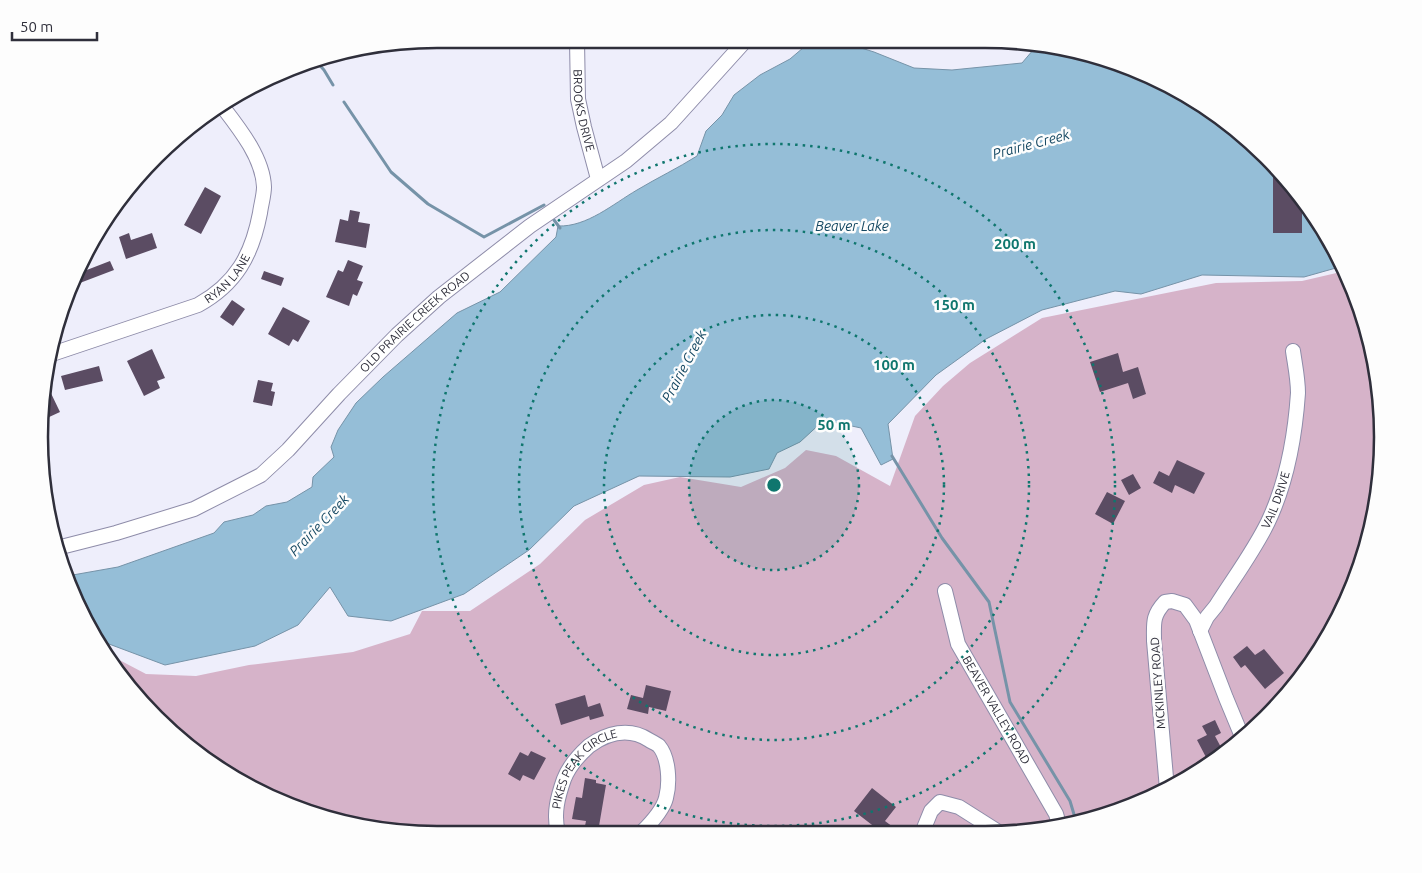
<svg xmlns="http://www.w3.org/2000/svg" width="1422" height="873" viewBox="0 0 1422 873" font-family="Ubuntu,sans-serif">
<rect width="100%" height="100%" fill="#eeeefb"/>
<path fill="#d6b3c9" d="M 1345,271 L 1362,308 L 1380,384 L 1382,462 L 1370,539 L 1342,612 L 1301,678 L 1248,735 L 1184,781 L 1113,813 L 1012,833 L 385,831 L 285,804 L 195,752 L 121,678 L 108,654 L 146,674 L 196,676 L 249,665 L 353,652 L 410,634 L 422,611 L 470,611 L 540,564 L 585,520 L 644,485 L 680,477 L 741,487 L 785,468 L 806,450 L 836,456 L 890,486 L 915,416 L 943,386 L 970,363 L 1042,318 L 1216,283 L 1302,281 Z"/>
<path fill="#95bed7" stroke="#7693a8" d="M 819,41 L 839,41 L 874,52 L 914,68 L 952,70 L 1022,63 L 1039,43 L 1137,69 L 1227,121 L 1284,174 L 1330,237 L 1343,266 L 1304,277 L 1202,275 L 1141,294 L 1115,291 L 1042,310 L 986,339 L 936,375 L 888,424 L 893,459 L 881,465 L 861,428 L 824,420 L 800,442 L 777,453 L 769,469 L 730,477 L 639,476 L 574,506 L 529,550 L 464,594 L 391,621 L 348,616 L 330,587 L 298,625 L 255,646 L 165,665 L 101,641 L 67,576 L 118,567 L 214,533 L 224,522 L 253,515 L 266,506 L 287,502 L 312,487 L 313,477 L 334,457 L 331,447 L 338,430 L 356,403 L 383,377 L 457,313 L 500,292 L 556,237 L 558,226 C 587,227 613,204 637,190 C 657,178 678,168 697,156 L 706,131 L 722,115 L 734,95 L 760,75 L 790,59 L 810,42 Z"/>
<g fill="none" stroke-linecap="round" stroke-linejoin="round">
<path stroke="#7693a8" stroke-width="3" d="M 314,59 L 324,70 L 333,85
M 344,102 L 391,172 L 428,204 L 484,237 L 544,205
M 554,220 L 560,228
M 892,456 L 942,538 L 989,602 L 1010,702 L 1070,801 L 1076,821"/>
</g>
<path fill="#5b4c63" d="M 1273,174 L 1284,174 L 1302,198 L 1302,233 L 1273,233 Z
M 205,187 L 221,196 L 201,234 L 184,225 Z
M 350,210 L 360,212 L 358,222 L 370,224 L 366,248 L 335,242 L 340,219 L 348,221 Z
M 129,233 L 131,240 L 152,233 L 157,248 L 126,259 L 119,237 Z
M 348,260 L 363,266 L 357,280 L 363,282 L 357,296 L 353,294 L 349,306 L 326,297 L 338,270 L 343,272 Z
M 110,261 L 114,270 L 72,286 L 79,273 Z
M 264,271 L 284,278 L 281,286 L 261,279 Z
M 232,300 L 245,309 L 233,326 L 220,317 Z
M 283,307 L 310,321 L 298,342 L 293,339 L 289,346 L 268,334 Z
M 152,349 L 165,378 L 157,381 L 160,388 L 144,396 L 127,361 Z
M 1118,353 L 1123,372 L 1138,367 L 1146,394 L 1133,399 L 1128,383 L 1100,392 L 1090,362 Z
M 99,366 L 103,381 L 65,390 L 61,376 Z
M 258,380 L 273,383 L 271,391 L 275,392 L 272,406 L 253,402 Z
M 47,385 L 60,412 L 47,418 L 43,410 Z
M 1177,460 L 1205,473 L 1194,494 L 1175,485 L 1172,493 L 1153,483 L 1159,471 L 1169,476 Z
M 1133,474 L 1141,488 L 1129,495 L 1121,480 Z
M 1107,492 L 1125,501 L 1113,524 L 1095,514 Z
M 1247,646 L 1255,655 L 1264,649 L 1284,673 L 1265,689 L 1245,665 L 1241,668 L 1233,657 Z
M 646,685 L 671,691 L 666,711 L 649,707 L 648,714 L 627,709 L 631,695 L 643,698 Z
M 585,695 L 588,707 L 600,703 L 604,716 L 590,720 L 589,716 L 561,725 L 555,704 Z
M 1215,720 L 1221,733 L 1215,736 L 1224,753 L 1209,763 L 1197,740 L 1207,735 L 1202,726 Z
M 531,751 L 546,758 L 534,780 L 523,775 L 520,781 L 508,774 L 520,752 L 528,756 Z
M 585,778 L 596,780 L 596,783 L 606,785 L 598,832 L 584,831 L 586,821 L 572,819 L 576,797 L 582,798 Z
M 872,788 L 896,807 L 885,821 L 893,827 L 889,833 L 873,833 L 876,828 L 854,811 Z"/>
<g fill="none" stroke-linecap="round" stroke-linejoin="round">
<defs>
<g id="minor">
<path id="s1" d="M 577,40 L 578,99 L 584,127 L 598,179"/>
<path id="s2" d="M 52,354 L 198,305 C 236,284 252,255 260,213 C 261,205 264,195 264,187 C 263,158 239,128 222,106"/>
<path id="s3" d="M 57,548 L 116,533 L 194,509 L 261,475 L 288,450 L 339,394 L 397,335 L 439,297 L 530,226 L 626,161 L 671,123 L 746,40"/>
<path id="s4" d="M 945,591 L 958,644 L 1056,814 L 1059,824"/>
<path id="s5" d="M 1200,631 L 1207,617 L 1216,606 C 1233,579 1254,551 1268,522 C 1287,482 1295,437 1298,393 C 1298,379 1295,365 1293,351"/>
<path d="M 1167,789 L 1154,641 C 1154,623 1152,616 1165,602 L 1172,601 L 1185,605 L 1196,620 L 1226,698 L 1243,739"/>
<path id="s6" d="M 558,832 C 553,814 558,796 564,779 C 569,766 579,755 589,746 C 607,733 629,727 649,740 C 652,742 657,744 659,746 C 669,758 670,783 666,798 C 663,810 651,823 642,832"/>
<path d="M 922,833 L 931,811 L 940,802 L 959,807 L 1000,833"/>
</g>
</defs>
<use href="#minor" stroke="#8e8ca9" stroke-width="16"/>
<use href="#minor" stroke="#fff" stroke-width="14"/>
</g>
<circle cx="774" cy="485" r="85" fill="#0f766e" fill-opacity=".12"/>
<g fill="none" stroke="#0f766e" stroke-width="2.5" stroke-dasharray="2.5 5">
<circle cx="774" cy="485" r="85"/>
<circle cx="774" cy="485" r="170"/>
<circle cx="774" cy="485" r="255"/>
<circle cx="774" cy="485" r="341"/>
</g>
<g text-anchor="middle" stroke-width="5" stroke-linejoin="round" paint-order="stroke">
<g font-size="12" fill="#2f2f3b" stroke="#fdfdfd">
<text dy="4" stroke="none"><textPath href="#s1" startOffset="71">BROOKS DRIVE</textPath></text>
<text dy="4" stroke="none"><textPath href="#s2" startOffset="194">RYAN LANE</textPath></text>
<text dy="4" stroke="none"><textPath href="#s3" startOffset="435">OLD PRAIRIE CREEK ROAD</textPath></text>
<text dy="4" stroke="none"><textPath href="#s5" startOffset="152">VAIL DRIVE</textPath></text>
<text transform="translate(1158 683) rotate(-94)" y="4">MCKINLEY ROAD</text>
<text dy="4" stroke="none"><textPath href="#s4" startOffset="131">BEAVER VALLEY ROAD</textPath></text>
<text dy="4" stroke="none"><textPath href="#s6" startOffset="75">PIKES PEAK CIRCLE</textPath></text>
</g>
<g font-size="14" font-style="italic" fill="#154862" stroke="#fdfdfd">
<text transform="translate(1031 144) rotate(-15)" y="5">Prairie Creek</text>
<text x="852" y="231">Beaver Lake</text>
<text transform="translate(684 366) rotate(-62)" y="5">Prairie Creek</text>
<text transform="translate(319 525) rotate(-46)" y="5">Prairie Creek</text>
</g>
</g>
<path d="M0 0H1422V873H0ZM437 48H985A389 389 0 0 1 1374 437V437A389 389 0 0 1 985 826H437A389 389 0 0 1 48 437V437A389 389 0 0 1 437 48Z" fill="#fdfdfd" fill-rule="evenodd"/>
<path fill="none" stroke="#2f2f3b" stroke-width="2.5" d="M437 48H985A389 389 0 0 1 1374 437V437A389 389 0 0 1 985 826H437A389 389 0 0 1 48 437V437A389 389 0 0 1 437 48Z"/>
<circle cx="774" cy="485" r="8" fill="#0f766e" stroke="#fdfdfd" stroke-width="2.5"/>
<g font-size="15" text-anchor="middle" font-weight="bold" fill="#0f766e" stroke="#fdfdfd" stroke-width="5" stroke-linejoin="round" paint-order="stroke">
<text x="1015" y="249">200 m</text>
<text x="954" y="310">150 m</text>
<text x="894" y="370">100 m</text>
<text x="834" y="430">50 m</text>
</g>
<path d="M12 32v8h85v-8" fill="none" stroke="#2f2f3b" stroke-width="2.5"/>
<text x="20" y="32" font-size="15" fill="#2f2f3b" stroke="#fdfdfd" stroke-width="4" paint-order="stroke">50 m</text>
</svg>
